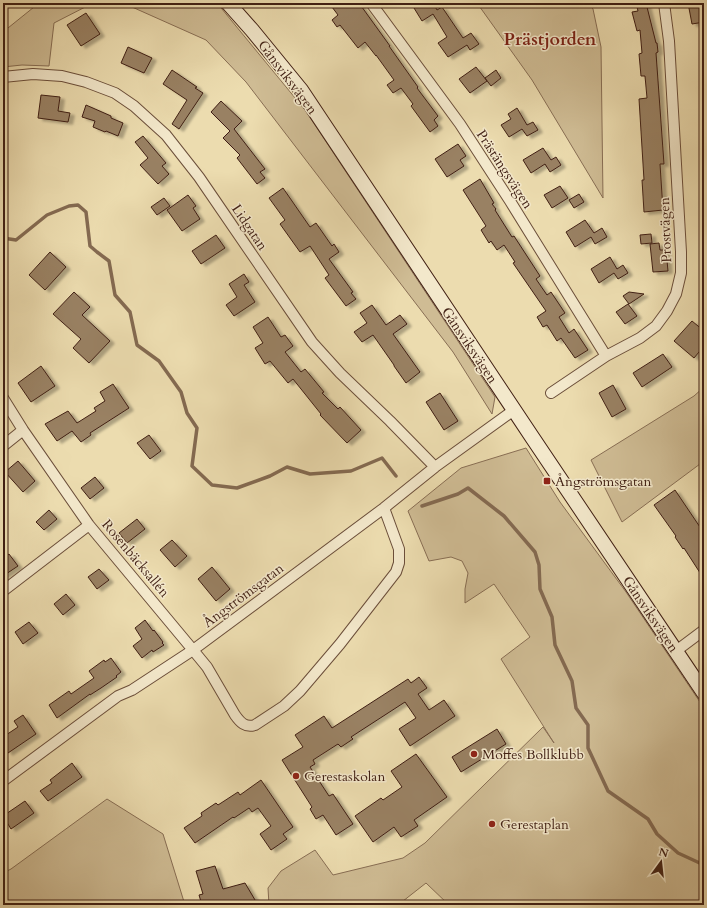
<svg xmlns="http://www.w3.org/2000/svg" width="707" height="908" viewBox="0 0 707 908" font-family="Cardo,serif">
<defs>
<filter id="shadow"><feDropShadow dx="4.5" dy="2.5" stdDeviation="1" flood-color="#0004"/></filter>
</defs>
<rect width="100%" height="100%" fill="#ecdcaf"/>
<filter id="stains"><feTurbulence type="fractalNoise" baseFrequency=".005" numOctaves="4"/><feColorMatrix values="0 0 0 0 .2 0 0 0 0 .09 0 0 0 0 .02 0 0 0 .5 -.17"/></filter>
<radialGradient id="worn" r=".72"><stop offset=".6" stop-color="#630" stop-opacity="0"/><stop offset="1" stop-color="#630" stop-opacity=".3"/></radialGradient>
<path fill="#cfbc94" stroke="#886e54" d="M 39,3 L 93,3 L 54,23 L 49,66 L 22,65 L 3,67 L 3,32 Z
M 97,3 L 217,3 L 305,110 L 495,397 L 492,414 L 453,352 L 246,82 L 206,40 L 132,7 Z
M 477,3 L 589,3 L 593,9 L 601,47 L 603,198 L 532,80 Z
M 704,387 L 704,461 L 622,522 L 591,460 L 694,396 Z
M 526,448 L 560,502 L 626,592 L 704,708 L 704,905 L 449,905 L 426,883 L 398,905 L 269,905 L 268,888 L 281,871 L 315,850 L 333,875 L 403,858 L 425,843 L 543,727 L 554,743 L 501,659 L 530,637 L 494,584 L 465,603 L 465,589 L 468,573 L 462,561 L 451,557 L 429,561 L 408,511 L 461,468 Z
M 107,799 L 163,834 L 185,905 L 3,905 L 3,873 L 11,869 Z"/>
<g fill="none" stroke-linecap="round" stroke-linejoin="round">
<path stroke="#846a51" stroke-width="3.5" d="M 3,238 L 16,240 L 47,215 L 69,206 L 78,205 L 86,212 L 90,246 L 97,252 L 109,261 L 115,295 L 130,312 L 137,345 L 159,361 L 181,392 L 187,413 L 197,428 L 192,466 L 212,485 L 237,488 L 270,476 L 287,467 L 310,474 L 351,471 L 382,458 L 396,476
M 422,506 L 458,494 L 468,488 L 504,516 L 535,552 L 539,565 L 540,589 L 552,617 L 555,645 L 572,681 L 576,708 L 588,725 L 588,748 L 608,791 L 648,819 L 657,834 L 678,853 L 704,865"/>
</g>
<path fill="#998164" stroke="#401f13" filter="url(#shadow)" d="M 329,3 L 359,3 L 390,46 L 389,46 L 418,87 L 417,88 L 438,116 L 434,120 L 438,126 L 430,132 L 411,106 L 413,104 L 401,88 L 393,93 L 387,85 L 394,80 L 376,55 L 376,56 L 365,42 L 358,48 L 340,25 L 337,27 L 332,20 L 338,15 Z
M 422,3 L 433,3 L 437,10 L 442,7 L 463,38 L 471,33 L 479,44 L 470,50 L 467,45 L 448,57 L 438,43 L 447,37 L 433,14 L 422,21 L 414,8 Z
M 636,3 L 646,3 L 656,43 L 657,43 L 658,52 L 656,53 L 664,164 L 660,164 L 663,210 L 644,212 L 642,180 L 644,180 L 639,99 L 647,98 L 645,76 L 641,76 L 639,54 L 642,53 L 640,30 L 637,31 L 632,12 L 638,11 Z
M 688,3 L 704,3 L 704,22 L 692,24 Z
M 86,13 L 100,34 L 81,46 L 67,25 Z
M 128,47 L 152,58 L 144,73 L 121,63 Z
M 476,67 L 487,81 L 470,93 L 459,79 Z
M 172,70 L 197,87 L 195,88 L 203,93 L 179,129 L 172,124 L 187,100 L 163,84 Z
M 496,70 L 501,78 L 491,86 L 485,78 Z
M 41,95 L 60,97 L 58,111 L 70,113 L 68,122 L 38,118 Z
M 221,101 L 242,121 L 234,129 L 265,169 L 260,172 L 265,178 L 257,184 L 237,158 L 240,155 L 223,138 L 230,131 L 211,112 Z
M 86,105 L 111,116 L 111,118 L 123,123 L 118,136 L 106,131 L 105,132 L 93,127 L 95,121 L 82,117 Z
M 517,108 L 527,125 L 533,122 L 538,130 L 527,136 L 522,129 L 509,137 L 501,125 L 511,119 L 508,114 Z
M 143,136 L 166,163 L 162,166 L 169,174 L 158,184 L 140,165 L 148,158 L 135,142 Z
M 458,144 L 466,156 L 460,160 L 464,166 L 447,177 L 435,159 Z
M 543,148 L 551,160 L 556,157 L 561,165 L 550,172 L 545,164 L 531,173 L 523,160 Z
M 480,179 L 494,203 L 492,204 L 496,209 L 495,210 L 512,237 L 514,236 L 540,276 L 536,279 L 547,295 L 551,292 L 565,313 L 559,317 L 569,333 L 574,329 L 588,350 L 575,358 L 561,338 L 557,341 L 547,325 L 543,327 L 537,317 L 546,311 L 513,263 L 515,262 L 504,245 L 497,250 L 491,241 L 489,243 L 481,230 L 486,226 L 463,190 Z
M 560,186 L 568,198 L 552,208 L 544,195 Z
M 283,188 L 310,227 L 316,223 L 332,246 L 334,244 L 339,252 L 329,259 L 353,292 L 351,293 L 356,299 L 346,306 L 325,278 L 329,275 L 310,246 L 300,252 L 280,224 L 285,220 L 269,198 Z
M 579,194 L 584,202 L 574,208 L 569,200 Z
M 188,195 L 196,206 L 193,208 L 200,219 L 182,231 L 167,210 Z
M 164,198 L 170,206 L 157,215 L 151,207 Z
M 585,220 L 594,233 L 602,228 L 607,237 L 595,244 L 591,237 L 575,247 L 566,232 Z
M 651,234 L 652,243 L 641,244 L 640,235 Z
M 216,235 L 225,248 L 201,264 L 192,251 Z
M 659,243 L 660,250 L 666,250 L 668,271 L 653,272 L 650,244 Z
M 50,252 L 66,267 L 45,290 L 29,275 Z
M 610,257 L 617,269 L 623,265 L 628,273 L 618,279 L 614,273 L 599,283 L 591,269 Z
M 244,274 L 249,282 L 244,285 L 255,302 L 234,316 L 226,305 L 237,297 L 229,284 Z
M 74,292 L 90,307 L 82,315 L 110,341 L 89,363 L 73,348 L 81,339 L 53,314 Z
M 629,292 L 644,294 L 629,304 L 623,296 Z
M 628,304 L 637,316 L 625,324 L 616,312 Z
M 372,305 L 386,325 L 400,315 L 407,324 L 393,334 L 420,372 L 406,383 L 394,366 L 394,365 L 373,335 L 362,342 L 354,332 L 367,323 L 360,313 Z
M 268,317 L 281,337 L 285,335 L 293,346 L 285,352 L 301,372 L 305,369 L 324,392 L 322,393 L 338,409 L 340,407 L 361,430 L 347,443 L 320,415 L 321,414 L 293,379 L 288,383 L 270,361 L 265,364 L 255,348 L 263,343 L 253,327 Z
M 692,321 L 704,331 L 704,346 L 694,358 L 674,341 Z
M 663,354 L 672,367 L 642,387 L 633,373 Z
M 41,366 L 55,386 L 31,402 L 18,383 Z
M 113,384 L 129,408 L 90,433 L 91,435 L 81,442 L 72,431 L 57,441 L 45,424 L 68,411 L 77,423 L 96,411 L 94,408 L 105,401 L 100,392 Z
M 613,385 L 626,409 L 612,417 L 599,393 Z
M 440,393 L 458,421 L 444,430 L 426,402 Z
M 149,435 L 161,451 L 150,459 L 137,443 Z
M 18,461 L 35,481 L 23,492 L 5,472 Z
M 95,477 L 104,488 L 90,499 L 81,488 Z
M 675,490 L 704,533 L 704,579 L 684,548 L 683,549 L 675,537 L 676,536 L 654,505 Z
M 49,510 L 57,519 L 44,530 L 36,522 Z
M 137,519 L 145,529 L 127,543 L 119,533 Z
M 172,540 L 187,556 L 175,567 L 160,550 Z
M 9,554 L 18,566 L 3,576 L 3,558 Z
M 212,567 L 230,589 L 216,601 L 198,579 Z
M 99,569 L 109,580 L 97,589 L 88,577 Z
M 66,594 L 75,605 L 63,615 L 54,604 Z
M 145,620 L 153,631 L 154,630 L 163,642 L 162,643 L 164,645 L 153,652 L 152,650 L 142,658 L 133,646 L 142,639 L 135,628 Z
M 29,622 L 38,633 L 23,644 L 15,632 Z
M 111,658 L 121,672 L 116,676 L 117,677 L 101,688 L 90,695 L 90,694 L 57,718 L 49,705 L 69,691 L 71,694 L 94,678 L 89,671 L 104,660 L 105,662 Z
M 419,677 L 427,688 L 418,694 L 429,710 L 444,700 L 455,716 L 410,746 L 399,729 L 416,718 L 405,702 L 351,737 L 353,739 L 341,747 L 338,744 L 313,760 L 315,764 L 310,767 L 329,796 L 333,794 L 353,824 L 336,835 L 323,815 L 316,819 L 310,809 L 312,807 L 282,760 L 303,747 L 295,735 L 324,716 L 332,728 L 408,679 L 411,683 Z
M 23,715 L 36,734 L 8,753 L 3,745 L 3,737 L 18,727 L 14,721 Z
M 497,729 L 506,744 L 461,772 L 452,757 Z
M 416,754 L 447,797 L 414,820 L 418,826 L 401,837 L 394,827 L 373,842 L 355,816 L 381,798 L 383,800 L 402,787 L 391,771 Z
M 72,763 L 82,777 L 48,801 L 40,791 L 52,783 L 50,780 Z
M 261,780 L 293,827 L 283,834 L 287,839 L 271,850 L 260,834 L 271,826 L 258,808 L 252,812 L 249,808 L 234,818 L 233,817 L 195,843 L 184,828 L 202,816 L 201,813 L 216,803 L 218,805 L 238,792 L 240,795 Z
M 25,801 L 34,813 L 11,829 L 3,816 Z
M 215,866 L 223,889 L 245,883 L 258,905 L 202,905 L 199,895 L 203,894 L 196,871 Z"/>
<g fill="none" stroke-linecap="round" stroke-linejoin="round">
<defs>
<path id="minor" d="M 371,3 L 460,124 L 510,201 L 606,356
M 3,77 L 33,74 L 62,76 L 86,82 L 115,93 L 134,106 L 166,135 L 199,177 L 312,342 L 340,373 L 390,421 L 435,467
M 551,393 L 606,356 L 640,338 L 656,326 L 667,311 L 676,294 L 681,273 L 681,252 L 669,41 L 664,3
M 3,398 L 23,430 L 89,525 L 193,650 L 207,667 L 235,715 C 240,722 245,728 255,725 L 284,706 L 300,691 L 340,644 L 396,572 L 399,563 L 399,549 L 384,508
M 3,446 L 23,430
M 3,591 L 89,525
M 676,651 L 704,630
M 3,781 L 118,696 L 132,690 L 193,650 L 384,508 L 435,467 L 514,410"/>
<path id="secondary" d="M 228,3 L 252,30 L 301,90 L 532,437 L 704,693"/>
</defs>
<use href="#minor" stroke="#6b4e3a" stroke-width="12"/>
<use href="#secondary" stroke="#401f13" stroke-width="16"/>
<use href="#minor" stroke="#f3e8cb" stroke-width="10"/>
<use href="#secondary" stroke="#f3e8cb" stroke-width="14"/>
</g>
<g fill="#8f2418" stroke="#f3e8cb" stroke-width="1.5">
<rect x="543" y="477" width="8" height="8" rx="2"/>
<circle cx="474" cy="754" r="4"/>
<circle cx="296" cy="776" r="4"/>
<circle cx="492" cy="824" r="4"/>
</g>
<g text-anchor="middle" stroke-width="3" stroke-linejoin="round" paint-order="stroke">
<g font-size="14" fill="#401f13" stroke="#f3e8cb">
<text transform="translate(288 77) rotate(53)" y="5">Gånsviksvägen</text>
<text transform="translate(505 169) rotate(57)" y="5">Prästängsvägen</text>
<text transform="translate(250 227) rotate(56)" y="5">Lidgatan</text>
<text transform="translate(665 230) rotate(-92)" y="5">Prostvägen</text>
<text transform="translate(470 345) rotate(56)" y="5">Gånsviksvägen</text>
<text transform="translate(136 558) rotate(50)" y="5">Rosenbäcksallén</text>
<text transform="translate(243 595) rotate(-37)" y="5">Ångströmsgatan</text>
<text transform="translate(651 614) rotate(56)" y="5">Gånsviksvägen</text>
</g>
<g font-size="14" fill="#401f13" stroke="#f3e8cb" text-anchor="start">
<text x="555" y="486">Ångströmsgatan</text>
<text x="482" y="759">Moffes Bollklubb</text>
<text x="304" y="781">Gerestaskolan</text>
<text x="500" y="829">Gerestaplan</text>
</g>
<g font-size="18" font-weight="bold" fill="#7a1f14" stroke="#f3e8cb">
<text x="550" y="45">Prästjorden</text>
</g>
</g>
<rect width="707" height="908" fill="none" stroke="#ecdcaf" stroke-width="16"/>
<rect x="4" y="4" width="699" height="900" fill="none" stroke="#401f13" stroke-width="2"/>
<rect x="8" y="8" width="691" height="892" fill="none" stroke="#401f13"/>
<g transform="translate(661 862) rotate(15)" stroke="#f3e8cb" stroke-width="3" paint-order="stroke">
<path d="M0-3L7 15L0 10L-7 15Z" fill="#401f13"/>
<text y="-6" font-size="11" font-weight="bold" text-anchor="middle" fill="#401f13">N</text>
</g>
<rect width="100%" height="100%" filter="url(#stains)"/>
<rect width="100%" height="100%" fill="url(#worn)"/>
</svg>
